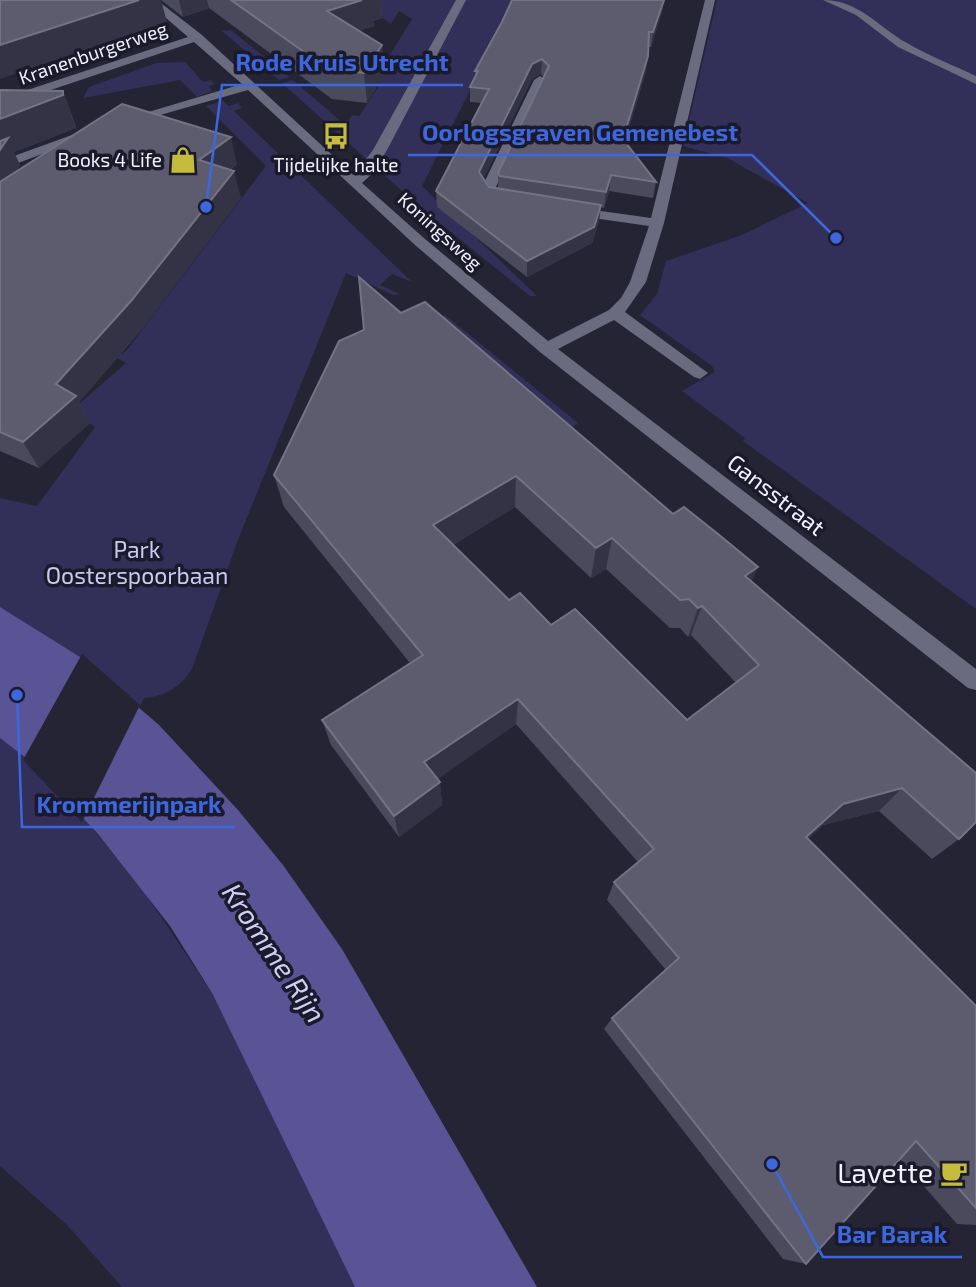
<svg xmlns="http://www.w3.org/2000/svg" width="976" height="1287" viewBox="0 0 976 1287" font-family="'Exo 2',sans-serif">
<rect width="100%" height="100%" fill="#242435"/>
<path fill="#322f58" d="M 357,0 L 515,0 L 422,186 L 537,296 L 530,296 L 414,202 L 282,83 L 293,80 L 345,125 L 352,115 L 359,116 L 380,84 L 373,82 L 412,19 L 399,11 L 391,24 Z
M 717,0 L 976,0 L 976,609 L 743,441 L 745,438 L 682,391 L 715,372 L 712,366 L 640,315 L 657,294 L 666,261 L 742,235 L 808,203 L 727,158 L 683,146 Z
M 231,30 L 290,77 L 279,80 L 222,31 Z
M 185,62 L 203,82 L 211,80 L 215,84 L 209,86 L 212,91 L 197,97 L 180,80 L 83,98 L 89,87 L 156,63 Z
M 223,101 L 229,106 L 238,103 L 242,108 L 234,111 L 412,282 L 392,274 L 380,285 L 400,294 L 393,295 L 346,273 L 238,540 L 192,669 C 181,687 165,696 144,698 L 84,819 L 135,878 L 212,993 L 355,1287 L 122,1287 L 67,1225 L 0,1166 L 0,498 L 37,506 L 95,427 L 71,411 L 126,363 L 115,357 L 126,351 L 266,166 L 206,106 Z
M 445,315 L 578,423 L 567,431 L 425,319 Z"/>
<path fill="#595495" d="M 0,607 L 80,657 L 159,725 L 238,810 L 283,865 L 342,949 L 537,1287 L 355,1287 L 212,993 L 170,926 L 98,834 L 26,758 L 0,738 Z"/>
<path fill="#242435" d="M 82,654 L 140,705 L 82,822 L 23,760 Z"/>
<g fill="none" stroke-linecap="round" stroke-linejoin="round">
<path fill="#6b6b80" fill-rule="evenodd" d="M 145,0 L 157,0 L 202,35 L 354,175 L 373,150 L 456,0 L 466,0 L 387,150 L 373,173 L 362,183 L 425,239 L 548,341 L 609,310 L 621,298 L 630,282 L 649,226 L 572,215 L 565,211 L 572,207 L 651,218 L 705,0 L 715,0 L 664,223 L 646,282 L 625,312 L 708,373 L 700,379 L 694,377 L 614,320 L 558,349 L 976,669 L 976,690 L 968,688 L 540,352 L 415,245 L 248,90 L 125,125 L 125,119 L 242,84 L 194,42 L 0,107 L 0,99 L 188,37 Z
M 823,0 C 859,0 878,27 907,43 C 929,56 953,65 976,76 L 976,84 L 898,47 L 856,15 Z
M 540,76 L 546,80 L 495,189 L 516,202 L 509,206 L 489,200 L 481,189 L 534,80 Z
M 83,131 L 94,134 L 0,170 L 0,161 Z"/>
</g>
<path fill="#4a4a5c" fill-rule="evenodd" d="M 161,0 L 381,0 L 382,18 L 373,21 L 374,26 L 359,31 L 382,45 L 384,74 L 367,103 L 332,99 L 209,8 L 183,17 Z
M 663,8 L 651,47 L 648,47 L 646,71 L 625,141 L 656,182 L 653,198 L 609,191 L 604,208 L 601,207 L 599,221 L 592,243 L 527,277 L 437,207 L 436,191 L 482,103 L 470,102 L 470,87 L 475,78 L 475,71 ZM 541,74 L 544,77 L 498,173 L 498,188 L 489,187 L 483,179 L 532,79 Z
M 0,90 L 63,91 L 75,124 L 76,128 L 14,152 L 20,165 L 16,171 L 237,164 L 230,170 L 241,198 L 142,329 L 79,402 L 90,423 L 39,468 L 0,451 Z
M 401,313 L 752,582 L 959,839 L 932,859 L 879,811 L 823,825 L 808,839 L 976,1006 L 976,1225 L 957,1224 L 900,1159 L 806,1264 L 783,1259 L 604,1029 L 612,1018 L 666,970 L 607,900 L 614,882 L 638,862 L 516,724 L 437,779 L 440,782 L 442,805 L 399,837 L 331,745 L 322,720 L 410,663 L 284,507 L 274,475 ZM 515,507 L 591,578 L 606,569 L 670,628 L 680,628 L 688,637 L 691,635 L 736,683 L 687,720 L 551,625 L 509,600 L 453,545 Z"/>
<path fill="#333345" d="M 139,0 L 161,0 L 167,22 L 0,79 L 0,45 Z
M 179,0 L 207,0 L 209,8 L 183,17 Z
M 362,0 L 381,0 L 382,18 L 373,21 L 374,26 L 331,40 L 327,11 Z
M 664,0 L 665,0 L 663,8 L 651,47 L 653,32 Z
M 382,45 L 384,74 L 367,103 L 364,73 Z
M 648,56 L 646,71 L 621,154 L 623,139 Z
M 542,59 L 541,74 L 532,79 L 479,188 L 479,172 L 532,64 Z
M 63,91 L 76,128 L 14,152 L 20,165 L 0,196 L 0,119 Z
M 231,137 L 237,164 L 206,187 L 199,160 Z
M 234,171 L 241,198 L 142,329 L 79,402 L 90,423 L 39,468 L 23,442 L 56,384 Z
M 611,175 L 609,191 L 604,208 L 606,192 Z
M 601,205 L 599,221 L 592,243 L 527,277 L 527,261 Z
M 516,476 L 515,507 L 436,555 L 433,525 Z
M 612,538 L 606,569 L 591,578 L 596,548 Z
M 758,567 L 745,597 L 745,576 Z
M 702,606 L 691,635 L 688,637 L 698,608 Z
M 518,699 L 516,724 L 428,786 L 424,762 Z
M 440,782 L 442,805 L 399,837 L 394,816 Z
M 902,788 L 879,811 L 823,825 L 788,857 L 806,837 L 843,804 Z"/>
<path fill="#5c5c6e" stroke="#737384" stroke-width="2" fill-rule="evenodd" d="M 0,0 L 139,0 L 0,45 Z
M 231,0 L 362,0 L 327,11 L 382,45 L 364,73 L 328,69 Z
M 512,0 L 664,0 L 653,32 L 649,32 L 648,56 L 623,139 L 656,182 L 611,175 L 606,192 L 500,176 L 498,173 L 549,66 L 542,59 L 532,64 L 479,172 L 489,187 L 601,205 L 594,227 L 527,261 L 436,191 L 489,89 L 470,87 L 478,71 L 475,71 L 502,22 Z
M 0,90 L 63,91 L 63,95 L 0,119 Z
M 122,104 L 231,137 L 199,160 L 234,171 L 131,301 L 56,384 L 76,396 L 23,442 L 0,432 L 0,182 Z
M 8,138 L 0,150 L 0,141 Z
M 359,277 L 401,313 L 425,302 L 673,514 L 684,507 L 718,534 L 758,567 L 745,576 L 976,773 L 976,822 L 959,839 L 902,788 L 843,804 L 806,837 L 976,1006 L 976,1208 L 916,1141 L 806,1264 L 612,1018 L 679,958 L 614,882 L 654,849 L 518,699 L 424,762 L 440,782 L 394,816 L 322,720 L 423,655 L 274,475 L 339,341 L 364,330 ZM 516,476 L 596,548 L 612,538 L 680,600 L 689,599 L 698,608 L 702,606 L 759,665 L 687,720 L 575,609 L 551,625 L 520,593 L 509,600 L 433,525 Z"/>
<defs>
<symbol id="bus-bare" viewBox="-9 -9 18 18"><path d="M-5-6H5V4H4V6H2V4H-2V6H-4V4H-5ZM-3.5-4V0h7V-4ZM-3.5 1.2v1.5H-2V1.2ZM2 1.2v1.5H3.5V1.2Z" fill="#c5bc3d" stroke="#1b1a2b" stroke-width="2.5" paint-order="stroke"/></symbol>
<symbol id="shop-bare" viewBox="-9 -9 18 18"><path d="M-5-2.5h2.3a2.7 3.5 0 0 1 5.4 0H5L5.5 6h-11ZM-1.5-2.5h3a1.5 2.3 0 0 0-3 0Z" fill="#c5bc3d" stroke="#1b1a2b" stroke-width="2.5" paint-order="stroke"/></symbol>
<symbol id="cafe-bare" viewBox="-9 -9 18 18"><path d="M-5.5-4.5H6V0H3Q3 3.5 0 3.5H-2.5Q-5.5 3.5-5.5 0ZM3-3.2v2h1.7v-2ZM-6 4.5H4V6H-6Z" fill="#c5bc3d" stroke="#1b1a2b" stroke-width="2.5" paint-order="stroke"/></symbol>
</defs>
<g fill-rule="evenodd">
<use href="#bus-bare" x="317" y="117" width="38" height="38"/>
<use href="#shop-bare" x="164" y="141" width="38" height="38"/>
<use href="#cafe-bare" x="935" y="1154" width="38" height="38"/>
</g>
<g text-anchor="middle" stroke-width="7" stroke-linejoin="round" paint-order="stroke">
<g font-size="19" fill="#f1f2fe" stroke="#1b1a2b">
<text transform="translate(93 53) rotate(-19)" y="7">Kranenburgerweg</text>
<text transform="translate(440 231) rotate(42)" y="7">Koningsweg</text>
</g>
<g font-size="19" fill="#f1f2fe" stroke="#1b1a2b" text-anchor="end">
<text x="162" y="167">Books 4 Life</text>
<text x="336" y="172" text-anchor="middle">Tijdelijke halte</text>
</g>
<g font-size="23" fill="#f1f2fe" stroke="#1b1a2b">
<text transform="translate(776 495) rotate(38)" y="8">Gansstraat</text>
</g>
<g font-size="23" fill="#cacaf1" stroke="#1b1a2b">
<text x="137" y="558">Park<tspan x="137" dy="26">Oosterspoorbaan</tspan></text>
</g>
<g font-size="28" font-style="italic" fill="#cfcff5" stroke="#1b1a2b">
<text transform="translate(274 953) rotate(56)" y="10">Kromme Rijn</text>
</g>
<g font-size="28" fill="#f1f2fe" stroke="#1b1a2b" text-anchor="end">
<text x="933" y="1183">Lavette</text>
</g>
</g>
<path fill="none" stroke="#3d67de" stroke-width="2.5" d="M206 207L222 85H463M836 238L752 155H408M17 695L22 827H235M772 1164L823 1257H962"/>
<g fill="#3d67de" stroke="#1b1a2b" stroke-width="2.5">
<circle cx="206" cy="207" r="7"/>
<circle cx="836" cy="238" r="7"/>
<circle cx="17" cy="695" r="7"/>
<circle cx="772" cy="1164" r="7"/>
</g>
<g font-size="24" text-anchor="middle" font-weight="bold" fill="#3d67de" stroke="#1b1a2b" stroke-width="7" stroke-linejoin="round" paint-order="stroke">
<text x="342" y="71">Rode Kruis Utrecht</text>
<text x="580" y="141">Oorlogsgraven Gemenebest</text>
<text x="129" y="813">Krommerijnpark</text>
<text x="892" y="1243">Bar Barak</text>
</g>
</svg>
